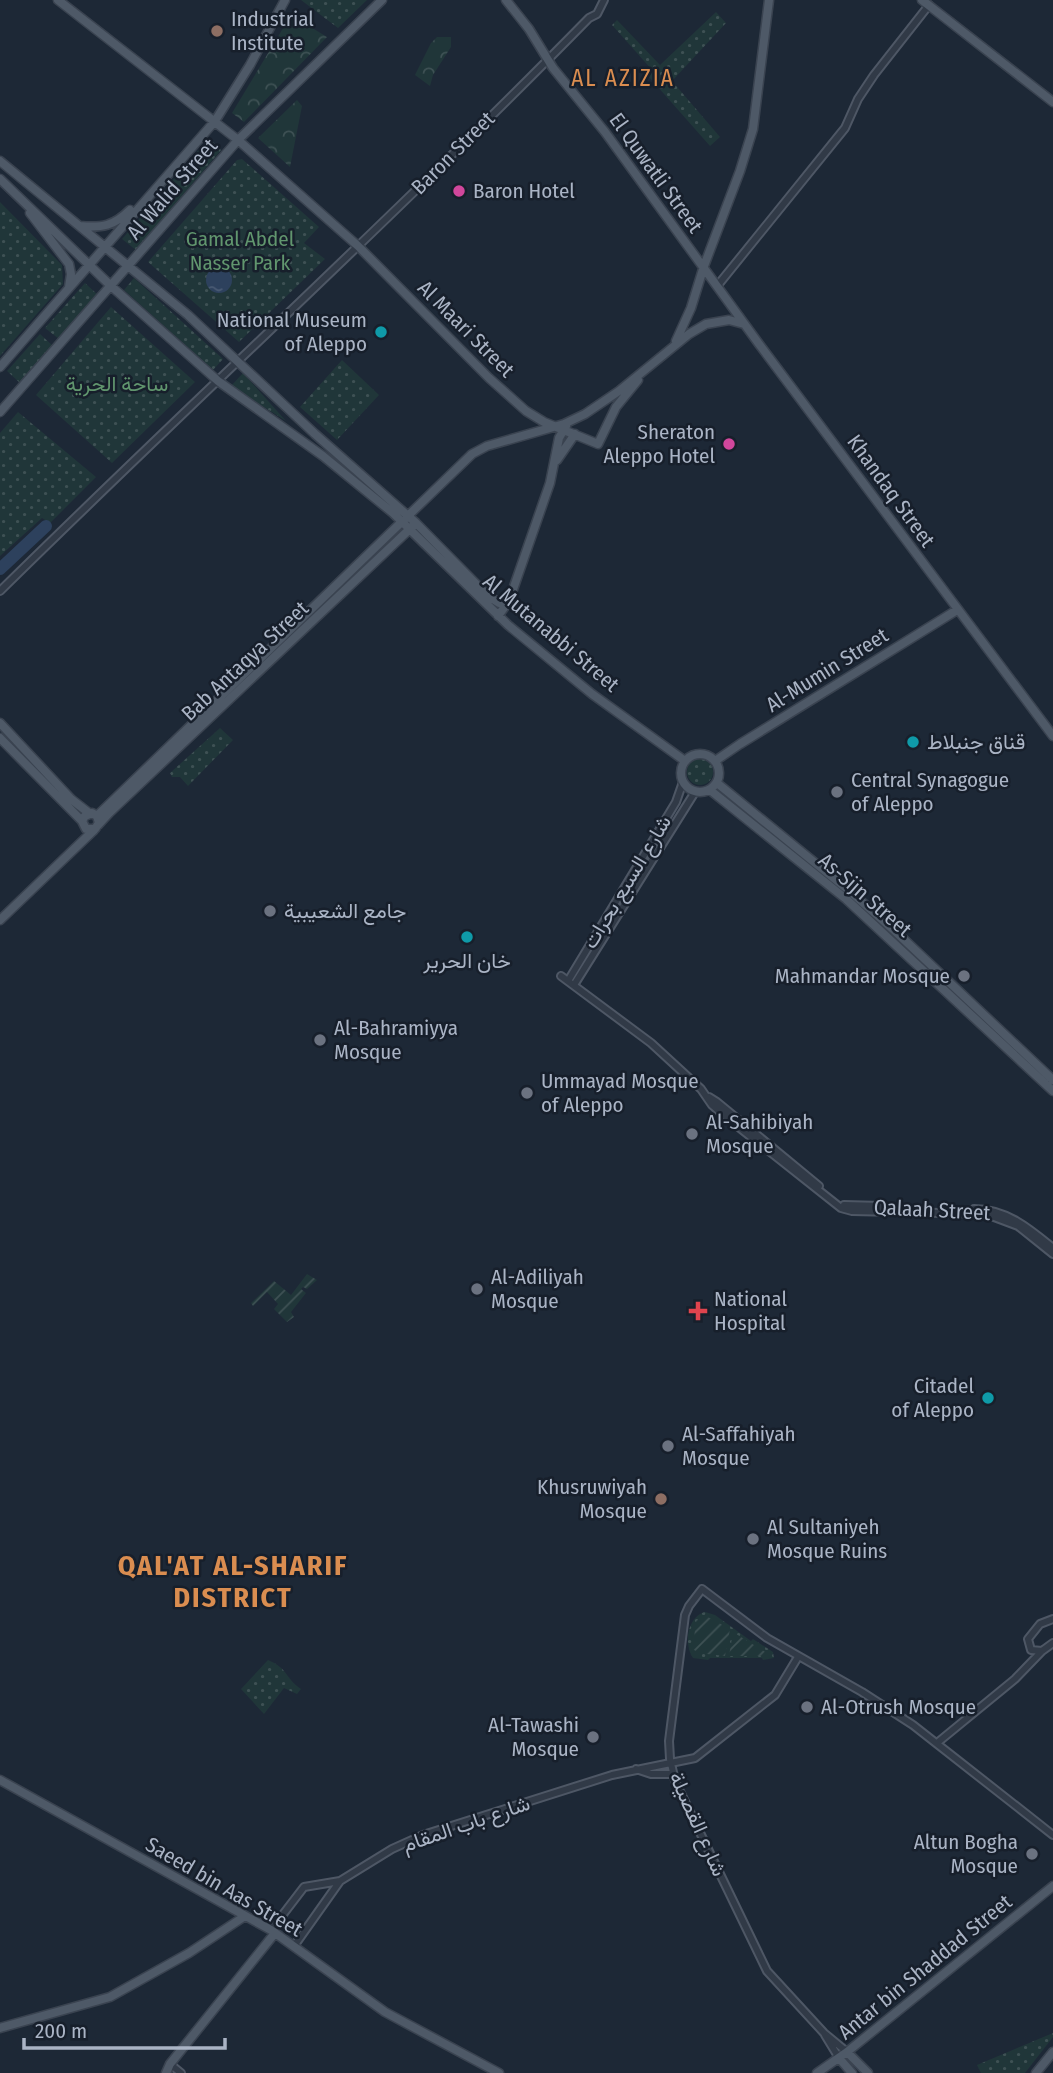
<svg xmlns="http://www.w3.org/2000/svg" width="1053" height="2073" viewBox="0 0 1053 2073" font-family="'Fira Sans Condensed',Vazirmatn,sans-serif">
<defs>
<pattern id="grass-dots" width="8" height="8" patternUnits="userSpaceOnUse" patternTransform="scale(1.75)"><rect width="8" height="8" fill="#203639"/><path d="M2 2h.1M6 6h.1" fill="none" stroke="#3e5154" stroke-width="1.8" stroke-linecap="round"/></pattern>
<pattern id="forest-crowns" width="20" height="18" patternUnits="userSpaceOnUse" patternTransform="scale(1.75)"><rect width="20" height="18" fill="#203639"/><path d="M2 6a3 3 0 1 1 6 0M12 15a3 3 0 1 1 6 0" fill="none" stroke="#3e5154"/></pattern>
<pattern id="garden-furrows" width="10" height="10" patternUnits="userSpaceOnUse" patternTransform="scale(1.75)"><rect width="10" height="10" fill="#203639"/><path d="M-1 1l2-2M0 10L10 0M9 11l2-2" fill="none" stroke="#3e5154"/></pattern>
<pattern id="water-ripples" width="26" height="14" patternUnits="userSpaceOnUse" patternTransform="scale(1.75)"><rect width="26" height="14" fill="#2d415d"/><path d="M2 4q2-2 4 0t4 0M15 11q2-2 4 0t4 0" fill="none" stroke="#495a73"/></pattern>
</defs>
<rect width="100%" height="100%" fill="#1d2836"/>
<path fill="url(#grass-dots)" d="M 301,0 L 367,0 L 338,28 Z
M 716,12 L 726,23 L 672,81 L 720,137 L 710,146 L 649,77 L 653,71 L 612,25 L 617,20 L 660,65 Z
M 209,138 L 221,150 L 136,250 L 122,239 Z
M 242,159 L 319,227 L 304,243 L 325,259 L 239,342 L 148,262 L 237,160 Z
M 0,202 L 62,265 L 63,284 L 0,356 Z
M 134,278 L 223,359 L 213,370 L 124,290 Z
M 85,283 L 98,295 L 59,339 L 45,328 Z
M 111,307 L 195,382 L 112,463 L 36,395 Z
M 40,334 L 53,346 L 20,383 L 7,371 Z
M 342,360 L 379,395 L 337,440 L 300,407 Z
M 243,373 L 286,421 L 231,386 Z
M 18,412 L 96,477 L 50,523 L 42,518 L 0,556 L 0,433 Z
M 220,728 L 233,740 L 188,786 L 180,777 L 172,777 L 170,773 Z
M687 772a13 13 0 1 1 26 0a13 13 0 1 1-26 0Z
M 705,1612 L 715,1615 L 751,1641 L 753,1639 L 773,1652 L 774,1658 L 763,1660 L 762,1658 L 710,1658 L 708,1660 L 693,1658 C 683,1644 688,1616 705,1612 Z
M 268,1660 C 289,1669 284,1677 301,1689 L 297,1694 L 284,1688 L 264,1714 L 241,1689 Z
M 1053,2033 L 1053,2037 L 1025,2073 L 981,2073 L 977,2065 Z"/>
<path fill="url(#forest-crowns)" d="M 291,15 L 327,37 L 244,122 L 232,113 Z
M 437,37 L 451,37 L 451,47 L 433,75 L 430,86 L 415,75 L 431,43 Z
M 297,100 L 302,106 L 290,167 L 258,138 Z"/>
<path fill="url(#garden-furrows)" d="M 307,1274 L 317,1280 L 307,1289 L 303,1287 L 301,1289 L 306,1293 L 291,1312 L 294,1317 L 287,1322 L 274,1309 L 278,1304 L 267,1292 L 253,1306 L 251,1303 L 274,1281 L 291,1295 Z
M 706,1616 L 730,1629 L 725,1656 L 698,1653 L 693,1649 L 695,1629 L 699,1626 L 696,1621 Z
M 733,1632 L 767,1653 L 764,1656 L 729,1656 Z"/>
<path fill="url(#water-ripples)" d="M206 280a13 13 0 1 1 26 0a13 13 0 1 1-26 0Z"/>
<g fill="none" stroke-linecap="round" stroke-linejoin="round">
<path stroke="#2d415d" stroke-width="12" d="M 0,569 L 46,526"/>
<defs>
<path id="minor" d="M 718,285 L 845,128 L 858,99 L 874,75 L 929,5
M 0,591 C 195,399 397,214 589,18 L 597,14 L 604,0
M 561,976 L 651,1043 L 701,1089 L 712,1105 L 726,1117 L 841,1208 L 852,1211 L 986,1214 L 1018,1226 L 1053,1254
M 568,981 L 676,802 L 683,782
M 574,985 L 695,792
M 709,1097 L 717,1102 L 819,1186
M 844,1205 L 882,1206
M 974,1209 C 1006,1209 1029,1228 1053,1248
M 1042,1651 L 1031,1650 L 1028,1639 L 1040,1624 L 1053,1619
M 937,1743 L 1015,1679 L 1042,1651 L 1053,1643
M 636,1769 L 651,1774 L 673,1774
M 271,1930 L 304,1887 L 340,1881
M 294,1946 L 340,1881 L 392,1849 L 423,1835 L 612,1775 L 695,1758 L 775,1695 L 798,1657
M 825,2035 L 839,2058
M 847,2052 L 824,2033 L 767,1971 L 675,1781 L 670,1759 L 669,1741 L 685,1615 L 689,1606 L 702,1589 L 767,1638 L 862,1692 L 913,1725 L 1053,1835
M 170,2064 L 181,2073"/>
<path id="major" d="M 58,0 L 238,140 L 358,246 L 489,378 L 526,411 L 544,422 L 598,444 L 616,407 L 638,380
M 506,0 L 529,29 L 553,68 L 605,132 L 759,344 L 1053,736
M 922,0 L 1053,102
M 0,161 L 188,315 L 315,434 L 416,523 L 488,596 L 499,603 L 509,601
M 0,179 L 111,286 L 218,381 L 323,456 L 393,513 L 508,625 L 592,694 L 685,761
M 30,213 L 69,264 L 71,274 L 69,287
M 80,226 C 102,228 114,226 130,210
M 676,341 L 691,308 L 704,266 L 740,171 L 753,129 L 769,0
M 0,367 L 215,121 L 250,65 L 285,0
M 0,412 L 238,140 L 382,0
M 557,460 L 575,434
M 498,616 L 509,601 L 550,483 L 559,438 L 566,426
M 0,723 L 71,799 L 89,813
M 0,738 L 82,821 L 86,829 L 95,829 L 99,823 L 97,816 L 92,813 L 85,816 L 82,821
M681 773a19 19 0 1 1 38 0a19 19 0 1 1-38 0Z
M 715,761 L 740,744 L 957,610
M 717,783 L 852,893 L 895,931 L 1053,1080
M 710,790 L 846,899 L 1053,1091
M 97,816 L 472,454 L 487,446 L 564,424 L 585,414 L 619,391 L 689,334 L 706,324 L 729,320 L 744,324
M 98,825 L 109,813 L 413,526
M 0,920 L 94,830
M 0,1780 L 271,1930 L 385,2012 L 499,2073
M 0,2028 L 110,1997 L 189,1953 L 245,1916
M 847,2052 L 868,2073
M 839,2058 L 852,2073
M 166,2073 L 170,2064 L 275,1933
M 817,2073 L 847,2052 L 1053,1886
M 1036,2073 L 1053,2052"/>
</defs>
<use href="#minor" stroke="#4e5765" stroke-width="10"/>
<use href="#major" stroke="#3a4350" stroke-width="11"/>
<use href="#minor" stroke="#313a47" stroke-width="6"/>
<use href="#major" stroke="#4e5967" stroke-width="8"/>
</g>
<g fill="#8d6e63" stroke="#171f2b" stroke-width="2.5">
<circle cx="217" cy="31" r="7"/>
<circle cx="661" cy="1499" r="7"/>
</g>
<g fill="#d1479c" stroke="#171f2b" stroke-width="2.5">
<circle cx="459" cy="191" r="7"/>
<circle cx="729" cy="444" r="7"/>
</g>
<g fill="#0f9aa8" stroke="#171f2b" stroke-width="2.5">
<circle cx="381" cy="332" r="7"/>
<circle cx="913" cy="742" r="7"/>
<circle cx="467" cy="937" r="7"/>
<circle cx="988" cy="1398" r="7"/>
</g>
<g fill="#6b7280" stroke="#171f2b" stroke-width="2.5">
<circle cx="837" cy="792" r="7"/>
<circle cx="270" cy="911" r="7"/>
<circle cx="964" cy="976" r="7"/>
<circle cx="320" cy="1040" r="7"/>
<circle cx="527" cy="1093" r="7"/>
<circle cx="692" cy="1134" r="7"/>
<circle cx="477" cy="1289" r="7"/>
<circle cx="668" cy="1446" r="7"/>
<circle cx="753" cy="1539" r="7"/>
<circle cx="807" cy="1707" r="7"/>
<circle cx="593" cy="1737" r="7"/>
<circle cx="1032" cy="1854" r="7"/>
</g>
<path fill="#e0444e" stroke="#171f2b" stroke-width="2.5" d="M694.5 1300.5h7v7h7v7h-7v7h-7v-7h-7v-7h7z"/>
<g text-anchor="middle" stroke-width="5" stroke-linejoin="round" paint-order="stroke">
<g font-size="21" fill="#aab4c5" stroke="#171f2b" text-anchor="start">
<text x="231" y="26">Industrial<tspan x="231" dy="24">Institute</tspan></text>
<text x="473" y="198">Baron Hotel</text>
<text x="367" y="327" text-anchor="end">National Museum<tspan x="367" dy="24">of Aleppo</tspan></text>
<text x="715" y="439" text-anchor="end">Sheraton<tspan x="715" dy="24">Aleppo Hotel</tspan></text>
<text x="927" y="749">قناق جنبلاط</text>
<text x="851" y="787">Central Synagogue<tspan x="851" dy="24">of Aleppo</tspan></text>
<text x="284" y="918">جامع الشعيبية</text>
<text x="467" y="968" text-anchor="middle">خان الحرير</text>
<text x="950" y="983" text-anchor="end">Mahmandar Mosque</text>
<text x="334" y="1035">Al-Bahramiyya<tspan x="334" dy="24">Mosque</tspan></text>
<text x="541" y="1088">Ummayad Mosque<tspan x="541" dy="24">of Aleppo</tspan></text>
<text x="706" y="1129">Al-Sahibiyah<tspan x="706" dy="24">Mosque</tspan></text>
<text x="491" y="1284">Al-Adiliyah<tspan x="491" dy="24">Mosque</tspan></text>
<text x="714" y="1306">National<tspan x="714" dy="24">Hospital</tspan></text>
<text x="974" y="1393" text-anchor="end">Citadel<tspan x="974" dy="24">of Aleppo</tspan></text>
<text x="682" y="1441">Al-Saffahiyah<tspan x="682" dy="24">Mosque</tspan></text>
<text x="647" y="1494" text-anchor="end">Khusruwiyah<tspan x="647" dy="24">Mosque</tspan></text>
<text x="767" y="1534">Al Sultaniyeh<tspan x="767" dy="24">Mosque Ruins</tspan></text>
<text x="821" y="1714">Al-Otrush Mosque</text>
<text x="579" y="1732" text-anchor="end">Al-Tawashi<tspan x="579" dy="24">Mosque</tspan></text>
<text x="1018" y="1849" text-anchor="end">Altun Bogha<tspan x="1018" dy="24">Mosque</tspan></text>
</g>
<g font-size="21" fill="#aab4c5" stroke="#171f2b">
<text transform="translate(453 153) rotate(-45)" y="7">Baron Street</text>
<text transform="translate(656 173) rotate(54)" y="7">El Quwatli Street</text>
<text transform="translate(172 189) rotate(-49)" y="7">Al Walid Street</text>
<text transform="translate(466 329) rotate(45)" y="7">Al Maari Street</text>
<text transform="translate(891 491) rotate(54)" y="7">Khandaq Street</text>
<text transform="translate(551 633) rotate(40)" y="7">Al Mutanabbi Street</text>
<text transform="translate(245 661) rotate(-43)" y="7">Bab Antaqya Street</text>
<text transform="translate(827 670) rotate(-32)" y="7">Al-Mumin Street</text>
<text transform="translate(627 882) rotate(-59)" y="7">شارع السبع بحرات</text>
<text transform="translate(865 895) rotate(41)" y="7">As-Sijn Street</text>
<text transform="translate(932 1210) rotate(3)" y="7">Qalaah Street</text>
<text transform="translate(466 1824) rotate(-19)" y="7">شارع باب المقام</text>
<text transform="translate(698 1824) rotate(66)" y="7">شارع القصيلة</text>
<text transform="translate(224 1887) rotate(30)" y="7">Saeed bin Aas Street</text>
<text transform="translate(925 1967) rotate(-39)" y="7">Antar bin Shaddad Street</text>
</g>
<g font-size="21" fill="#61966e" stroke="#171f2b">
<text x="240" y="246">Gamal Abdel<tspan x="240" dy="24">Nasser Park</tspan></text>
<text x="117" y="391">ساحة الحرية</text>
</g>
<g font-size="23" letter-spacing="2" fill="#da8d50" stroke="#171f2b">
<text x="623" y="86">AL AZIZIA</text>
</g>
<g font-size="28" font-weight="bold" letter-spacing="2" fill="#da8d50" stroke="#171f2b">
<text x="233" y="1575">QAL'AT AL-SHARIF<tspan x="233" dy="32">DISTRICT</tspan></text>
</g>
</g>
<path d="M24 2038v10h201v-10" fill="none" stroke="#aab4c5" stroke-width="3.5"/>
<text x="35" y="2038" font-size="21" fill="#aab4c5" stroke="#171f2b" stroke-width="5" paint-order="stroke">200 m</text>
</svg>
